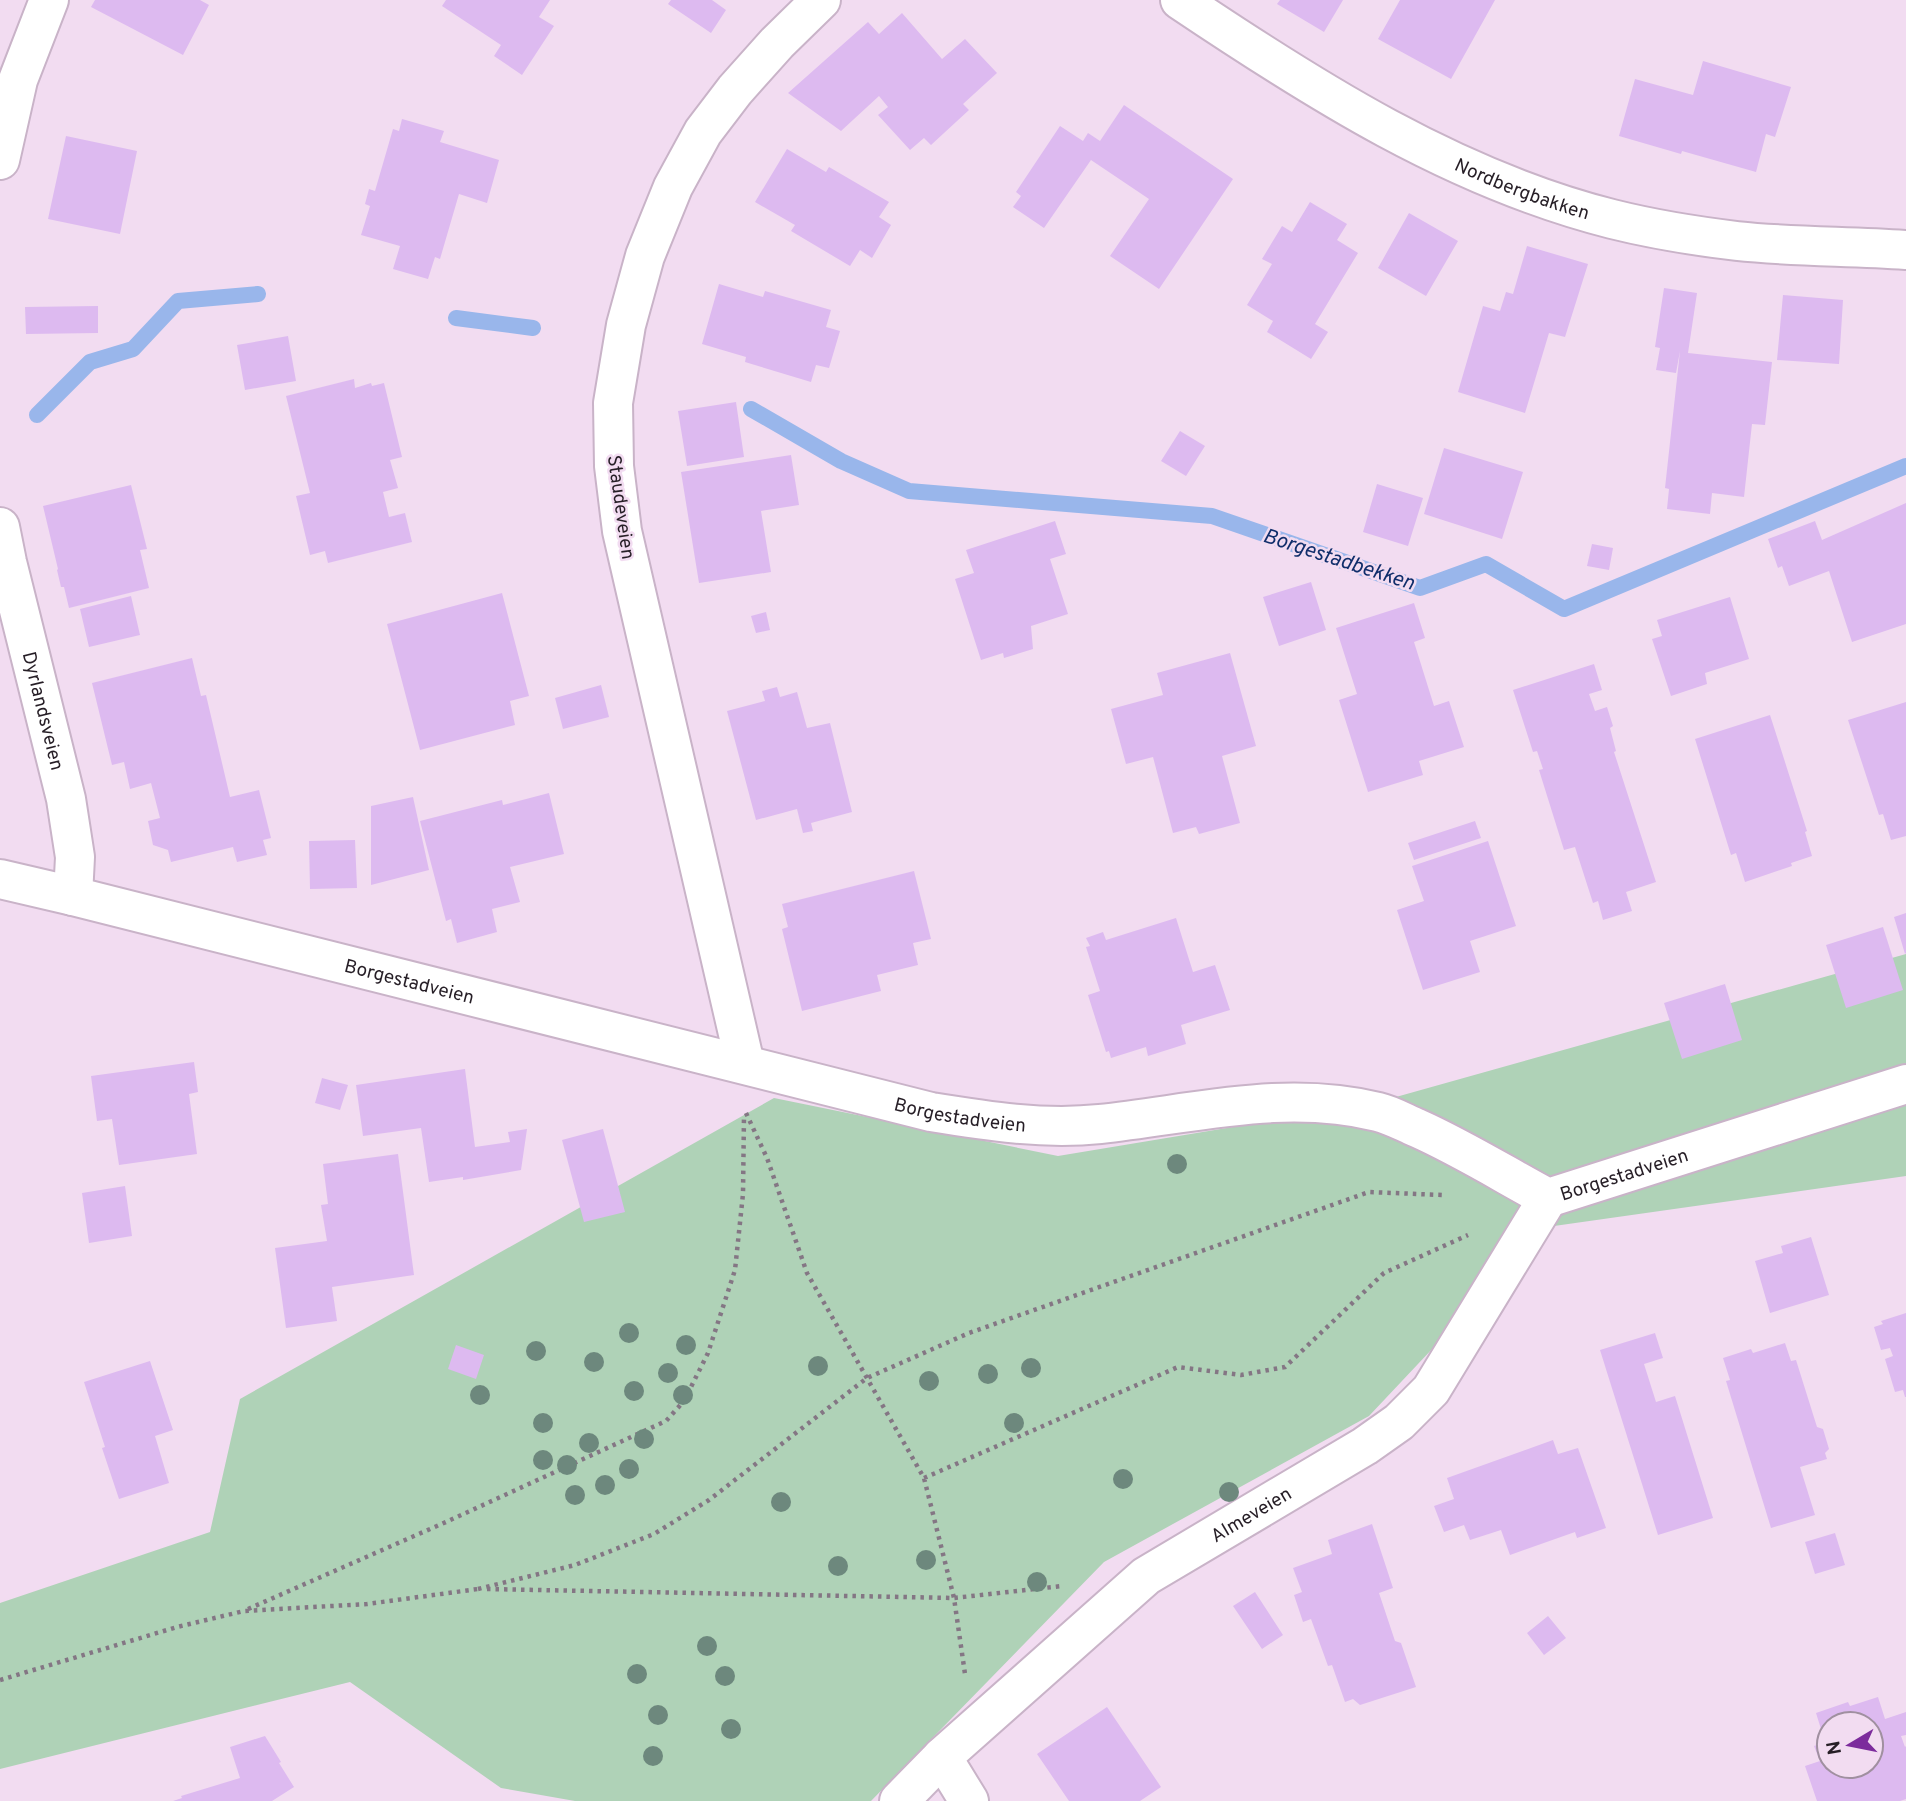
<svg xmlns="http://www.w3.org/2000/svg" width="1906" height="1801" viewBox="0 0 1906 1801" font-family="Overpass,sans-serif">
<rect width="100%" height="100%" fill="#f2dcf1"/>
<path fill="#afd2b7" d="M 1906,954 L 1906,1176 L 1547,1227 L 1369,1416 L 1104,1562 L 871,1801 L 575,1801 L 501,1788 L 350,1682 L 0,1769 L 0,1603 L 210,1532 L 240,1399 L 774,1098 L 1058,1156 L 1371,1104 Z"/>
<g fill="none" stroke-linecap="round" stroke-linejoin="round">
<path stroke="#99b6eb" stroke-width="16" d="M 456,318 L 533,328
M 751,409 L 841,461 L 909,491 L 1212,516 L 1420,588 L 1486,564 L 1564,609 L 1906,466
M 37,415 L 90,362 L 133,349 L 178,301 L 258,294"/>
</g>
<path fill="#ddbaf0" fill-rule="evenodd" d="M 95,0 L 200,0 L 209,5 L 183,55 L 91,7 Z
M 446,0 L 550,0 L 539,17 L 554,26 L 522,75 L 494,56 L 501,45 L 442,6 Z
M 671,0 L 712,0 L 726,10 L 711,33 L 668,4 Z
M 1280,0 L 1343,0 L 1324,32 L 1277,4 Z
M 1400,0 L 1495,0 L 1451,79 L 1378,39 Z
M 902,13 L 942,59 L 965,39 L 997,73 L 963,104 L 969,110 L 931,145 L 924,138 L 910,150 L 878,115 L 888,107 L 879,96 L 841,131 L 788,93 L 868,22 L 879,34 Z
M 1703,61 L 1791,87 L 1775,137 L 1766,134 L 1756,172 L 1682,151 L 1681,154 L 1619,136 L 1635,79 L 1693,95 Z
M 1124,105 L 1233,179 L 1159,289 L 1110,256 L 1149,199 L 1091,160 L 1044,228 L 1013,207 L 1021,196 L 1016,192 L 1060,126 L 1083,141 L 1088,133 L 1100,141 Z
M 402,119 L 444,131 L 440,142 L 499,160 L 487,203 L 459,194 L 440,259 L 435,257 L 428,279 L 393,269 L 400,246 L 361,235 L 370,206 L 365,204 L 369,189 L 375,191 L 393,129 L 399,131 Z
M 66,136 L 137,151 L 120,234 L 48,219 Z
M 787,149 L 826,172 L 829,167 L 889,202 L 879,217 L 891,225 L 872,258 L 860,250 L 850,266 L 791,231 L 795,225 L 755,202 Z
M 1310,202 L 1347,224 L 1337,240 L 1358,253 L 1315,324 L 1328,332 L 1311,359 L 1267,332 L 1273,321 L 1247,305 L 1272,264 L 1262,259 L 1282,226 L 1292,232 Z
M 1409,213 L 1458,241 L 1426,296 L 1378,268 Z
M 1527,246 L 1588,264 L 1565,337 L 1549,333 L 1525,413 L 1458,392 L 1483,306 L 1500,311 L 1506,292 L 1513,294 Z
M 719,284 L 763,297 L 765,291 L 831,310 L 826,327 L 840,331 L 829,368 L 816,365 L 811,382 L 745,362 L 746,357 L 702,344 Z
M 1664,288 L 1697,293 L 1688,353 L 1772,362 L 1765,425 L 1752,424 L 1744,497 L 1712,493 L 1710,514 L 1667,509 L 1669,489 L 1665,488 L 1680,351 L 1676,373 L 1656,370 L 1660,348 L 1655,347 Z
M 1783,295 L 1843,300 L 1839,364 L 1777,360 Z
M 98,306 L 98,333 L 26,334 L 25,307 Z
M 288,336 L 296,381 L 245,390 L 237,345 Z
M 354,379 L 355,388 L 371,383 L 372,386 L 384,383 L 402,457 L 390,460 L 398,488 L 383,492 L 389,517 L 405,513 L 412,542 L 328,563 L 325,551 L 310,555 L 296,496 L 310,493 L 286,396 Z
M 736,402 L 744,457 L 687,466 L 678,411 Z
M 1180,431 L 1205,446 L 1186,476 L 1161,461 Z
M 1444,448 L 1523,472 L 1502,539 L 1424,514 Z
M 791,455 L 799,505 L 761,511 L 771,572 L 699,583 L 681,472 Z
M 1377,484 L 1423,498 L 1408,546 L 1363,532 Z
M 131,485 L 147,549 L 140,550 L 149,588 L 69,608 L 64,587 L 61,587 L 57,570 L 58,569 L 43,506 Z
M 1906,503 L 1906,624 L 1852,642 L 1829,571 L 1789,586 L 1782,566 L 1778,568 L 1768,539 L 1815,521 L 1822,540 Z
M 1055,521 L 1066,554 L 1050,559 L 1068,614 L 1031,626 L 1033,649 L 1004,658 L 1003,653 L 981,660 L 955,579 L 974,573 L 966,550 Z
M 1592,544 L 1613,548 L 1609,570 L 1587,566 Z
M 1311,582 L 1326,630 L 1279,646 L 1263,597 Z
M 502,593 L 529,696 L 510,701 L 515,725 L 420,750 L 387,624 Z
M 131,596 L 140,635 L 89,647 L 80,609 Z
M 1730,597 L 1749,659 L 1705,673 L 1707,684 L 1671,696 L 1652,639 L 1662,636 L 1657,620 Z
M 1414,603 L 1425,638 L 1414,642 L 1434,706 L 1449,701 L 1464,747 L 1419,761 L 1423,775 L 1368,792 L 1339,700 L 1357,694 L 1336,628 Z
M 766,612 L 770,630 L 756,633 L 751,616 Z
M 1230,653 L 1256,746 L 1222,756 L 1240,823 L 1199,834 L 1196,827 L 1173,833 L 1153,757 L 1126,764 L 1111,709 L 1163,695 L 1157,673 Z
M 192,658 L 201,696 L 206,695 L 230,797 L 259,790 L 271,838 L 263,840 L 267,855 L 237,862 L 233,847 L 171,862 L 168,850 L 153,845 L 148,821 L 160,818 L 151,783 L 130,789 L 124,762 L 112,765 L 92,683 Z
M 1594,664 L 1602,690 L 1589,694 L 1595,711 L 1607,707 L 1613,726 L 1610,728 L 1616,751 L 1614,752 L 1656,882 L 1626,892 L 1632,911 L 1603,920 L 1598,901 L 1593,903 L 1575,847 L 1564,850 L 1539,770 L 1543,769 L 1537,751 L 1533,752 L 1513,690 Z
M 601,685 L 609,717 L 563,729 L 555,698 Z
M 777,687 L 780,697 L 797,692 L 807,728 L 830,723 L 852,812 L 811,823 L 813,831 L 803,833 L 797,809 L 756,820 L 727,711 L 765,701 L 762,691 Z
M 1906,702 L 1906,836 L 1891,840 L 1883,814 L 1879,815 L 1848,720 Z
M 1770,715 L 1807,831 L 1805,832 L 1812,856 L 1791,863 L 1792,866 L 1745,882 L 1736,853 L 1731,855 L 1695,739 Z
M 549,793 L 564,854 L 510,867 L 520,902 L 492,909 L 497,932 L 457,943 L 451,919 L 446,921 L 420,821 L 502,800 L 503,805 Z
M 413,797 L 429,870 L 371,885 L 371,806 Z
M 1475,821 L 1481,838 L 1414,860 L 1408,843 Z
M 355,840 L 357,888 L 310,889 L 309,841 Z
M 1488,841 L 1516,926 L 1470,941 L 1480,972 L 1423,990 L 1397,910 L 1424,901 L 1412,866 Z
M 914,871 L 931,939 L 913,943 L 918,965 L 877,975 L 881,991 L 802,1011 L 782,929 L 788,927 L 782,904 Z
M 1906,913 L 1906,953 L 1905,954 L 1894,917 Z
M 1176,918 L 1193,972 L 1215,965 L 1230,1010 L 1181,1025 L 1186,1044 L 1148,1056 L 1146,1047 L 1111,1058 L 1109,1051 L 1106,1052 L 1088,995 L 1100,991 L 1086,947 L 1090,946 L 1086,938 L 1103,932 L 1106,940 Z
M 1883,927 L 1903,990 L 1846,1008 L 1826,945 Z
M 1725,984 L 1742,1040 L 1682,1059 L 1664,1003 Z
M 194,1062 L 198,1092 L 189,1094 L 197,1154 L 119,1165 L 112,1119 L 97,1121 L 91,1076 Z
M 465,1069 L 475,1147 L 510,1142 L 508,1132 L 527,1129 L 521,1170 L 463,1180 L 463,1177 L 429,1182 L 421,1128 L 363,1136 L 356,1085 Z
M 322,1078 L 348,1085 L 340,1110 L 315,1103 Z
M 603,1129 L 625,1212 L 584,1222 L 562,1140 Z
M 398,1154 L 414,1275 L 332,1287 L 337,1321 L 286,1328 L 275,1248 L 327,1241 L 321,1205 L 328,1204 L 323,1164 Z
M 125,1186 L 132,1236 L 89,1243 L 82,1193 Z
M 1811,1237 L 1829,1295 L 1770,1313 L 1755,1261 L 1783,1253 L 1781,1246 Z
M 1906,1313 L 1906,1397 L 1905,1397 L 1903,1390 L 1895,1392 L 1885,1359 L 1893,1356 L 1890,1348 L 1881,1350 L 1874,1327 L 1883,1324 L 1881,1321 Z
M 1655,1333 L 1663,1358 L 1644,1364 L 1656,1402 L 1675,1396 L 1713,1518 L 1658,1535 L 1600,1350 Z
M 1785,1343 L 1791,1361 L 1796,1360 L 1817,1427 L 1823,1429 L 1829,1449 L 1825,1453 L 1827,1459 L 1800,1467 L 1815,1515 L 1771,1528 L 1726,1381 L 1730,1380 L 1723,1358 L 1751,1349 L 1753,1353 Z
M 456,1345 L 484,1355 L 476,1379 L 448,1369 Z
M 150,1361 L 173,1430 L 155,1436 L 169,1483 L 119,1499 L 102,1448 L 105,1447 L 84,1382 Z
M 1553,1440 L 1558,1454 L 1578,1448 L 1606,1528 L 1577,1538 L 1575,1532 L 1510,1555 L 1501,1530 L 1470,1540 L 1464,1525 L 1444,1532 L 1434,1506 L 1454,1499 L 1447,1478 Z
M 1372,1524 L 1393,1588 L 1379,1593 L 1395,1641 L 1401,1643 L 1416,1687 L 1360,1705 L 1353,1699 L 1345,1702 L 1332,1665 L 1328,1666 L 1311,1619 L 1303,1622 L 1294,1595 L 1302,1592 L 1293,1568 L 1332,1554 L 1328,1540 Z
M 1835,1533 L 1845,1565 L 1815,1574 L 1805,1542 Z
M 1255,1592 L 1283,1635 L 1262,1649 L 1233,1606 Z
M 1548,1616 L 1566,1638 L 1544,1655 L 1527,1633 Z
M 1878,1697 L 1885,1719 L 1906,1712 L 1906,1735 L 1901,1736 L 1905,1747 L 1906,1746 L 1906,1799 L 1900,1801 L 1817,1801 L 1805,1766 L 1820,1761 L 1814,1746 L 1825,1742 L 1816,1713 L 1848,1702 L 1850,1706 ZM 1829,1724 L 1871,1724 L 1871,1766 L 1829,1766 Z
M 1107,1707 L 1161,1787 L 1140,1801 L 1069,1801 L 1037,1754 Z
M 265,1736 L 281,1762 L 279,1763 L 294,1787 L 272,1801 L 173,1801 L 182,1798 L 181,1796 L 240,1778 L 230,1747 Z"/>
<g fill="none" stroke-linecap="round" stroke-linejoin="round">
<defs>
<g id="street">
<path id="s1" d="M 1180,0 C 1314,90 1454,179 1612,219 C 1652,229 1695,236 1737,241 C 1793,247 1850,246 1906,250"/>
<path d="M 0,160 L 18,80 L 49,0"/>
<path id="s2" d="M 0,527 L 7,562 L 66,799 L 75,857 L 73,896"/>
<path id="s3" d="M 0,879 L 73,896 L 931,1112 C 987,1121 1043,1130 1100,1124 C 1194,1114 1284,1089 1378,1112 C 1391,1115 1405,1123 1417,1128 C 1462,1148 1505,1175 1548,1198 L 1906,1084"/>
<path d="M 745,1064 L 622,531 L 614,466 L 613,403 L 626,325 L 645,256 L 673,187 L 703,132 L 735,90 L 777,43 L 821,0"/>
<path d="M 899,1801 L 942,1757"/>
<path id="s4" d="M 969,1801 L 942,1757 L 1146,1576 L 1365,1446 L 1399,1422 L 1431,1390 L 1548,1198"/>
</g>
</defs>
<use href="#street" stroke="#c9b3c8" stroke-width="42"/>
<path stroke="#847684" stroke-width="4.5" stroke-dasharray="3.5 5" stroke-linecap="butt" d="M 746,1113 L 767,1158 L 807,1273 L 924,1478 L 954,1598 L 965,1674
M 924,1478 L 1178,1367 L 1241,1375 L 1285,1367 L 1384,1273 L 1468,1235
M 478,1589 L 575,1565 L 654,1534 L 709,1500 L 867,1378 L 969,1333 L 1369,1192 L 1442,1195
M 487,1589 L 954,1598 L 1062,1586
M 248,1609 L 446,1522 L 666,1421 L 684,1401 L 708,1353 L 735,1270 L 743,1194 L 744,1115
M 0,1680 L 177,1627 L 244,1611 L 367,1604 L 478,1589"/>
<use href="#street" stroke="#fff" stroke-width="38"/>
</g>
<g fill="#6d887d">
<circle cx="1177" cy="1164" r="10"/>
<circle cx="629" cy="1333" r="10"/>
<circle cx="686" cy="1345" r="10"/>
<circle cx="536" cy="1351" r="10"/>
<circle cx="594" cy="1362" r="10"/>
<circle cx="818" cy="1366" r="10"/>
<circle cx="1031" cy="1368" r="10"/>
<circle cx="668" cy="1373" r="10"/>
<circle cx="988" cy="1374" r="10"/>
<circle cx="929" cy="1381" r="10"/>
<circle cx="634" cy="1391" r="10"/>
<circle cx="480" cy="1395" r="10"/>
<circle cx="683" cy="1395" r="10"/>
<circle cx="543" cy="1423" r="10"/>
<circle cx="1014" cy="1423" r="10"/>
<circle cx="644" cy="1439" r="10"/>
<circle cx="589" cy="1443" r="10"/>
<circle cx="543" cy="1460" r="10"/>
<circle cx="567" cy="1465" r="10"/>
<circle cx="629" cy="1469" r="10"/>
<circle cx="1123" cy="1479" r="10"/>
<circle cx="605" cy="1485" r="10"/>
<circle cx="1229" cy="1492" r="10"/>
<circle cx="575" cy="1495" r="10"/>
<circle cx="781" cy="1502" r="10"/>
<circle cx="926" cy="1560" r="10"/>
<circle cx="838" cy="1566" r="10"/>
<circle cx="1037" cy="1582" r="10"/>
<circle cx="707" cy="1646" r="10"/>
<circle cx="637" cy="1674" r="10"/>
<circle cx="725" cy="1676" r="10"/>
<circle cx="658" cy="1715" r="10"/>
<circle cx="731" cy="1729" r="10"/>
<circle cx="653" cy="1756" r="10"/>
</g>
<g text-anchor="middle" stroke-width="5" stroke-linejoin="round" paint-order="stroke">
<g font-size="19" fill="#261e26" stroke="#f2dcf1">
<text dy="7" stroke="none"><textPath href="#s1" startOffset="392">Nordbergbakken</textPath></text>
<text transform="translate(622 507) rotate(82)" y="7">Staudeveien</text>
<text dy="7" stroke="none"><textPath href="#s2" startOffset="189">Dyrlandsveien</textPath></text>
<text dy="7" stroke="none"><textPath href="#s3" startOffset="422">Borgestadveien</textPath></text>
<text dy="7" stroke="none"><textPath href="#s3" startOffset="989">Borgestadveien</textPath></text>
<text dy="7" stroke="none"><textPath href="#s3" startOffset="1680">Borgestadveien</textPath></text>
<text dy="7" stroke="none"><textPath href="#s4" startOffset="446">Almeveien</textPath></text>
</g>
<g font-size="21" font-style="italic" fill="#102e6b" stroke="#f2dcf1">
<text transform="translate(1339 559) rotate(18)" y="7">Borgestadbekken</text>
</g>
</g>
<g transform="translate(1850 1745) rotate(260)"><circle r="33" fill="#f2dcf1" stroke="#a090a0" stroke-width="2"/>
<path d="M0-5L12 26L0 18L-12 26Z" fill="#7c2b9c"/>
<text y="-10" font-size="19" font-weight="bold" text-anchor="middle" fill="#261e26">N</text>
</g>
</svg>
